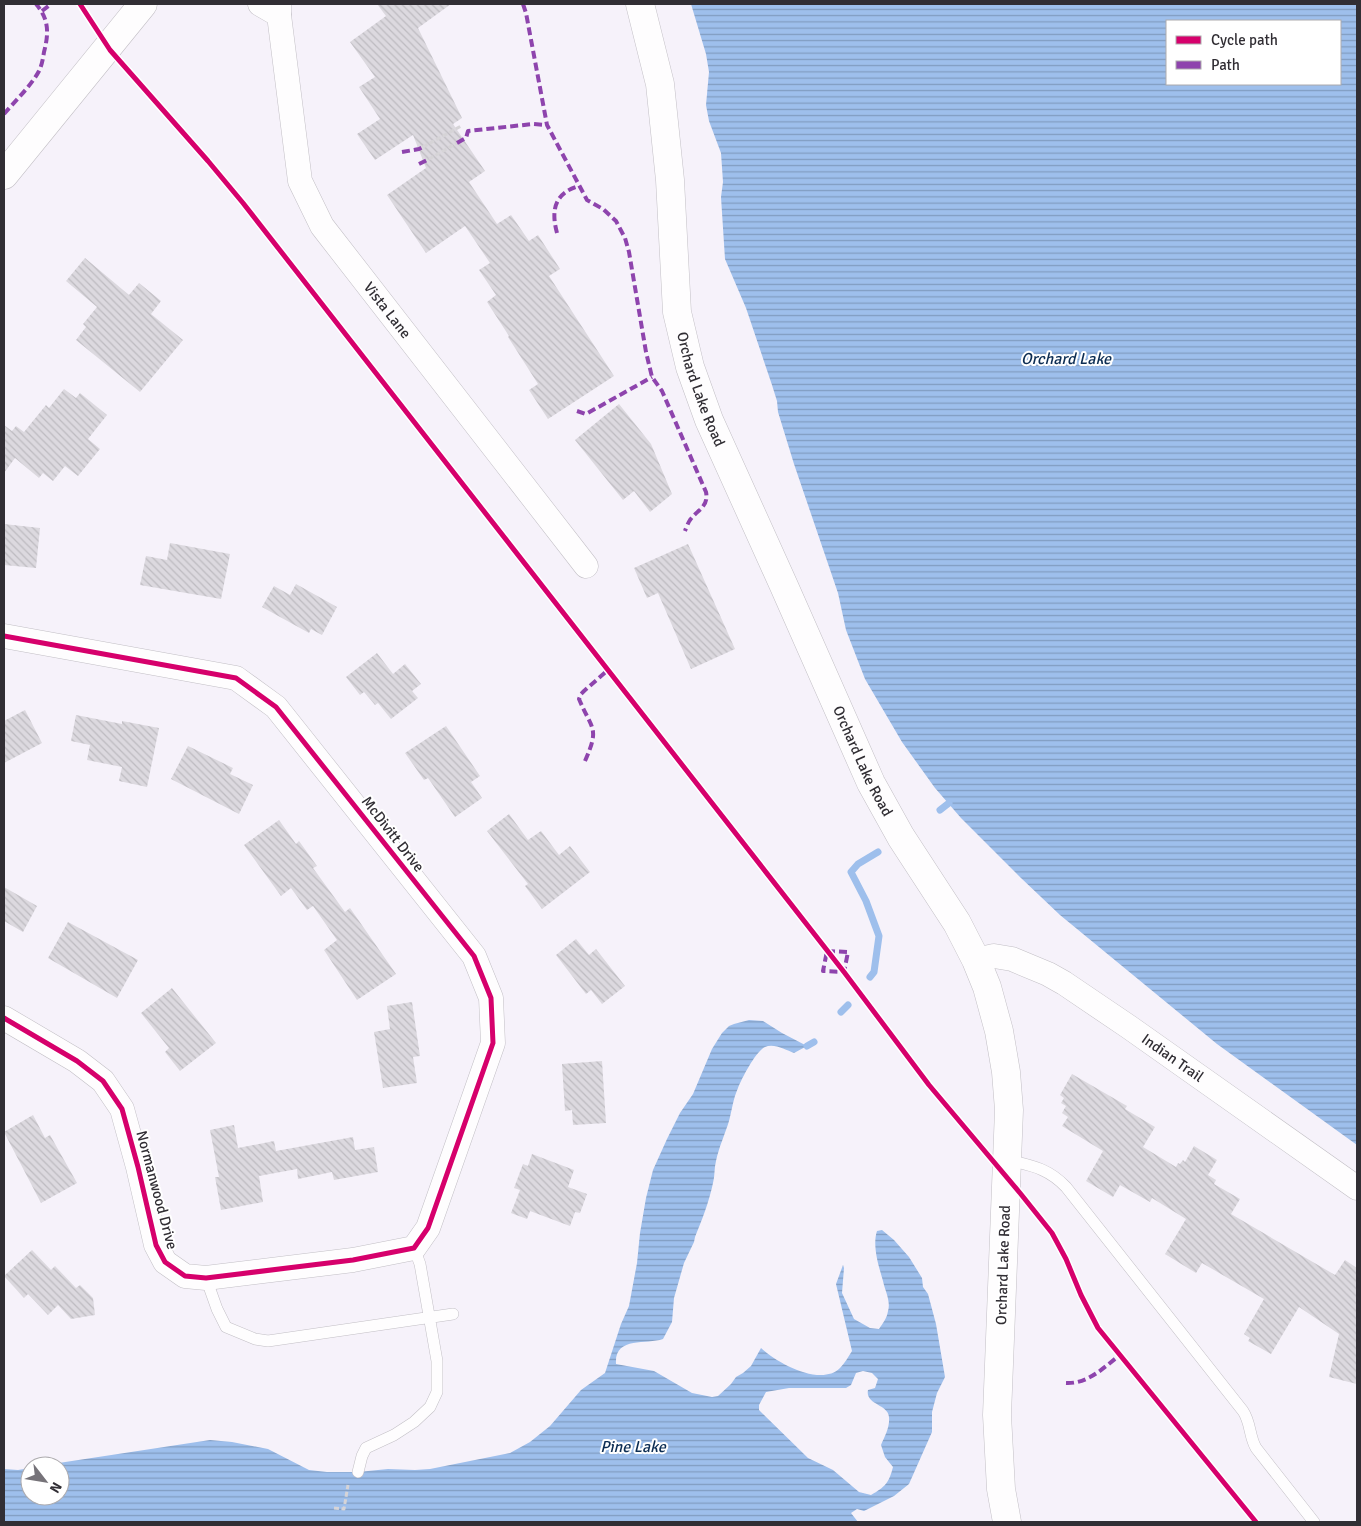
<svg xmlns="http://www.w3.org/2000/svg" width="1361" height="1526" viewBox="0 0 1361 1526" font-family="Signika,sans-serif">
<defs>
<pattern id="water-rules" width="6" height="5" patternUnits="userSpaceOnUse" patternTransform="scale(1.25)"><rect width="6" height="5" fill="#9ebfec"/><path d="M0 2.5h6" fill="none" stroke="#819cc0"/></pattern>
<pattern id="building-back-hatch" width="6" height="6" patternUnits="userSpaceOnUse" patternTransform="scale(1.25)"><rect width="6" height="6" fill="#dcd9df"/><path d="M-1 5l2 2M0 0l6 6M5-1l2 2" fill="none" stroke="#bdbbc0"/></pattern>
</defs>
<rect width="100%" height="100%" fill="#f6f2fa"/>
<path fill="url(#water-rules)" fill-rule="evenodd" d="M 691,4 L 1357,4 L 1357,1145 L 1217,1044 L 1060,915 L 1021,878 L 961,818 L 935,788 L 902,742 L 865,679 L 846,630 L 838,593 L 794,464 L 778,412 L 777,401 L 772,385 L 746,308 L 725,259 L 721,197 L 723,182 L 721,153 L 709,121 L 706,105 L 709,72 L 706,54 ZM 1167,21 L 1340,21 L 1340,84 L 1167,84 Z
M 749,1020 L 763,1021 L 782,1033 L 807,1046 L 794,1053 C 786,1050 774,1043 765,1047 C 756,1051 742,1078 738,1088 C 733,1099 732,1110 729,1121 C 725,1134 719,1147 716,1161 C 714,1168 715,1176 713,1183 C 709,1202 702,1220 695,1237 L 694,1242 L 684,1263 L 674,1298 L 672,1322 L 663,1339 C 646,1345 614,1336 616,1364 L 654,1371 L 692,1393 L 712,1397 L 718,1396 L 731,1384 L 736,1377 L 743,1373 L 751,1366 L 761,1348 C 777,1363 821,1387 840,1368 C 845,1363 848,1357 852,1351 L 836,1284 L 843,1265 L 844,1268 L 842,1293 L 854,1319 L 870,1328 L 879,1329 C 883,1323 887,1318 888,1311 C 891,1301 885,1291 883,1281 C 879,1267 872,1246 877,1231 L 882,1230 L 894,1240 L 909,1257 L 922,1278 L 923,1287 L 928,1294 L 936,1324 L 945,1377 L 937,1393 L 932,1412 L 932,1432 L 909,1484 L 894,1496 L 864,1511 L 857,1509 L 851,1513 L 858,1522 L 4,1522 L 4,1469 L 18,1470 L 30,1468 L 30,1496 L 60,1496 L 60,1466 L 39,1466 L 210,1440 L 232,1442 L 268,1449 L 309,1470 L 327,1472 L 358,1472 L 388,1469 L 415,1470 L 430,1469 L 510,1453 L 530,1442 L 550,1426 L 581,1390 L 605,1373 L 621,1324 L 629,1306 L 637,1263 L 640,1233 L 646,1198 L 653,1170 L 667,1139 L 680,1113 L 693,1094 L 712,1049 L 722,1033 L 729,1026 L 734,1024 ZM 863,1371 L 872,1373 L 878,1379 L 875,1388 L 868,1390 C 865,1405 888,1404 889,1417 C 890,1427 885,1436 881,1445 L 885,1457 L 893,1467 C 889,1483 885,1487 871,1495 L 859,1492 L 833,1470 L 808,1458 L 759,1410 L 759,1405 L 766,1392 L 789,1388 L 846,1388 L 851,1385 L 856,1373 Z"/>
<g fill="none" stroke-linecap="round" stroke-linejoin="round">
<path stroke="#9ebfec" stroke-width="7" d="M 940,810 L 949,803
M 870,977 L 874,972 L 879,936 L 866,901 L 851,872 L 858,864 L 878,852
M 841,1012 L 848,1005
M 807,1046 L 814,1042"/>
</g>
<path fill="url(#building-back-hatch)" d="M 377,4 L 451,4 L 418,28 L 462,118 L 453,124 L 485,171 L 469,182 L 497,224 L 511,215 L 529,241 L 538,235 L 560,269 L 549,276 L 614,376 L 548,419 L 529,390 L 538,384 L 508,337 L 509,336 L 487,302 L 496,295 L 479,270 L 490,263 L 465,226 L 426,253 L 387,195 L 426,168 L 413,135 L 375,160 L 357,134 L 380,119 L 359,87 L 375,77 L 350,42 L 386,16 Z
M 85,258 L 129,295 L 139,283 L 161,301 L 151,314 L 183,340 L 140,392 L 76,340 L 86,327 L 83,324 L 97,307 L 66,281 Z
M 64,389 L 76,398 L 80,393 L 107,415 L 88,439 L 100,449 L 78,476 L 65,466 L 53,481 L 43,473 L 39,478 L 15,458 L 4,473 L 4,425 L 12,431 L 16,426 L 24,432 L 46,405 L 49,408 Z
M 619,404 L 651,444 L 672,494 L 650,512 L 634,491 L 623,500 L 575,440 Z
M 4,524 L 40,528 L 36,568 L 4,565 Z
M 170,543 L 230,554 L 221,599 L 140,585 L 146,556 L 167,560 Z
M 688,544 L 735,649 L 691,669 L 658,593 L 647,598 L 634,568 Z
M 296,584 L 337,607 L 322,635 L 311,629 L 309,633 L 262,607 L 274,586 L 290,595 Z
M 377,653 L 393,674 L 405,664 L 421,684 L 412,691 L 418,698 L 391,719 L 378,703 L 375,705 L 364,692 L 360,695 L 346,677 Z
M 25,710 L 42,743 L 4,763 L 4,721 Z
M 76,715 L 122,724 L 122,721 L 159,728 L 147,787 L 119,781 L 122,767 L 87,760 L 90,745 L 71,741 Z
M 446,726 L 480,776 L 471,782 L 482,798 L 455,817 L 428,778 L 424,780 L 405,753 Z
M 188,746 L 233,768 L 230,774 L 253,785 L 239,814 L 171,779 Z
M 509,814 L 528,840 L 541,831 L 559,855 L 570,846 L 590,872 L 542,909 L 525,886 L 528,884 L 487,831 Z
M 279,820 L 296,844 L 299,841 L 317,866 L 313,868 L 345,912 L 350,908 L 396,974 L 357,1000 L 324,950 L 337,940 L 313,906 L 307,910 L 291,888 L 281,896 L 244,845 Z
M 4,887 L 37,906 L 23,932 L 4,921 Z
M 68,922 L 138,960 L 117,998 L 48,958 Z
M 576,939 L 589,955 L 596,949 L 625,986 L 602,1004 L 591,990 L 586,994 L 556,955 Z
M 172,988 L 216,1043 L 180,1071 L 165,1052 L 169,1048 L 141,1013 Z
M 412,1002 L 420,1056 L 413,1057 L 417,1083 L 383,1088 L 374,1032 L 390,1029 L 387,1006 Z
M 602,1061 L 606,1123 L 573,1125 L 572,1110 L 565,1111 L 562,1064 Z
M 1072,1074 L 1127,1106 L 1125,1109 L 1155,1127 L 1143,1147 L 1176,1167 L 1178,1163 L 1180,1164 L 1183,1160 L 1185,1162 L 1194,1146 L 1217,1160 L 1208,1175 L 1216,1180 L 1214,1184 L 1240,1199 L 1231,1214 L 1335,1275 L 1345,1260 L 1357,1268 L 1357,1384 L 1329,1377 L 1339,1334 L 1299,1307 L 1271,1354 L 1248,1341 L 1250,1338 L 1244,1334 L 1264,1299 L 1202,1263 L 1196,1273 L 1165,1254 L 1186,1219 L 1152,1198 L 1150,1202 L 1120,1185 L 1113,1197 L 1086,1181 L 1103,1151 L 1062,1126 L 1068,1117 L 1062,1113 L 1066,1106 L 1061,1103 L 1064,1098 L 1060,1095 Z
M 33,1115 L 45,1138 L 50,1135 L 77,1183 L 41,1203 L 4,1132 Z
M 234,1125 L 238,1148 L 274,1141 L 276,1151 L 353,1137 L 355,1150 L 374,1147 L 378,1172 L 334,1180 L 332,1172 L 298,1179 L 297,1169 L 259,1176 L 263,1202 L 221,1210 L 215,1177 L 219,1177 L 210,1130 Z
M 532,1154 L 574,1170 L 568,1187 L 587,1194 L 580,1213 L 575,1212 L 570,1226 L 530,1211 L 527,1219 L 511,1213 L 520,1190 L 514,1188 L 523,1164 L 528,1166 Z
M 32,1250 L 51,1270 L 55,1266 L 76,1288 L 80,1285 L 93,1298 L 95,1315 L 71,1319 L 58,1305 L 48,1315 L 28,1294 L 24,1298 L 4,1276 Z"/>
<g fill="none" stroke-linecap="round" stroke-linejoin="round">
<defs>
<path id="lane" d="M 1008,1160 C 1032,1166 1048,1168 1066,1187 L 1243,1411 C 1251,1423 1249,1436 1256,1448 L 1314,1522
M 206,1278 L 217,1309 L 226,1327 L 255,1339 L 268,1341 L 453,1314
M 358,1472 L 362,1456 L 366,1448 L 394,1435 L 414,1422 L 430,1407 L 437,1392 L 437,1361 L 420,1264 L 414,1248"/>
<g id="street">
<path d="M 260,4 L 279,15 L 279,4"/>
<path id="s1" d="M 279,15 L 300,181 L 322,226 L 586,566"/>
<path d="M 4,636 L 236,678 L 276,707 L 474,956 L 491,998 L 493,1043 L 428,1228 L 414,1248 L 353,1260 L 206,1278 L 185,1276 L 165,1262 L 156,1245 L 138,1167 L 122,1109 L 103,1081 L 77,1061 L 4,1018"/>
<path id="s2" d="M 976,960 L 994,956 L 1012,959 L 1048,974 L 1064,983 L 1129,1027 L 1357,1188"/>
</g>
<g id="secondary">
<path id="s3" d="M 640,4 L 660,84 L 670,180 L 677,312 L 690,367 L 709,420 L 784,586 L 871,783 L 901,837 L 957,923 L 976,960 L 987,987 L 999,1031 L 1006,1072 L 1009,1110 L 997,1415 L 1001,1489 L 1007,1522"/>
<path d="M 4,175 L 143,4"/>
</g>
</defs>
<use href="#lane" stroke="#c2bfc5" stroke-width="12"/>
<use href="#street" stroke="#c2bfc5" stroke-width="25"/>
<use href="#secondary" stroke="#c2bfc5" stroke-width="29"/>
<path stroke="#d6d4d7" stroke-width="3" stroke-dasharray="5 2.5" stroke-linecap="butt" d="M 423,147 L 461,126
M 429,159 L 457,143
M 334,1508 L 344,1509 L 348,1485"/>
<use href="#lane" stroke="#fefdfe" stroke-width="11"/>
<use href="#street" stroke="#fefdfe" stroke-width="24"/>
<use href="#secondary" stroke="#fefdfe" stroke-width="28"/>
<path stroke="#8e44ad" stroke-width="4" stroke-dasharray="8 4" stroke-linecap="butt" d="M 523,4 L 526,13 L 547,125 L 587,200 L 603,209 L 616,221 L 625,238 L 629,252 L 646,352 L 652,377 L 662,391 L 706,492 C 709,507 697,510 690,520 C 688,523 686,528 685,531
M 42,11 L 51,4
M 4,114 C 15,101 31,86 39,71 C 42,65 43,58 44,52 C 49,33 49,19 36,4
M 457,143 L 466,138 L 468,131 L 533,124 L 547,125
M 402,152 L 419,149 L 423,147
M 419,164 L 429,159
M 557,233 C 551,211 554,193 579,186
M 577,411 L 586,414 L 652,377
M 585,761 C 600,727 592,730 579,699 L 581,694 L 584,691 L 608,670
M 827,951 L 848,952 L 844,972 L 823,971 Z
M 1066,1383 C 1088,1384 1103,1368 1120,1355"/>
<defs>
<path id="cycleway" d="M 80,4 L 110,50 L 208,161 L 243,203 L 844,972 L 929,1085 L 1020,1193 L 1052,1233 L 1066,1259 L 1081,1295 L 1098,1328 L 1256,1522
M 4,636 L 236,678 L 276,707 L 474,956 L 491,998 L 493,1043 L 428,1228 L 414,1248 L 353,1260 L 206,1278 L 185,1276 L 165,1262 L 156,1245 L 138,1167 L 122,1109 L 103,1081 L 77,1061 L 4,1018"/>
</defs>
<use href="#cycleway" stroke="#fff" stroke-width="8"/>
<use href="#cycleway" stroke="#d6006c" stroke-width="5"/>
</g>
<g text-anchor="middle" stroke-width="4" stroke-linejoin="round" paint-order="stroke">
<g font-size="15" fill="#312e34" stroke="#fff">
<text dy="5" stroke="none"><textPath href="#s1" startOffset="324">Vista Lane</textPath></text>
<text dy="5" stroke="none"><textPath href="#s3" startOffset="392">Orchard Lake Road</textPath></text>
<text dy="5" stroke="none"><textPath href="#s3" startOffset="798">Orchard Lake Road</textPath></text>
<text transform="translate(393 834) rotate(52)" y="5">McDivitt Drive</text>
<text dy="5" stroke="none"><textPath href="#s2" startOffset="226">Indian Trail</textPath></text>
<text transform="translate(157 1190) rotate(75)" y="5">Normanwood Drive</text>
<text transform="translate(1003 1265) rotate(-88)" y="5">Orchard Lake Road</text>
</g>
<g font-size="16" font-style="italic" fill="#0c2d53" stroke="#fff">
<text x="1066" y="364">Orchard Lake</text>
<text x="633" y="1452">Pine Lake</text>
</g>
</g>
<rect width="1361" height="1526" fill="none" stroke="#312e34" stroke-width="10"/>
<rect x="1166" y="20" width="175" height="65" fill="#ffffff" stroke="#adabae"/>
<rect x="1176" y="36" width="25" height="8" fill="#d6006c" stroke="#adabae"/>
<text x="1211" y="45" font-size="15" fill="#312e34">Cycle path</text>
<rect x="1176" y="61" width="25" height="8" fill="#8e44ad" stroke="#adabae"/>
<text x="1211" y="70" font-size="15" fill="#312e34">Path</text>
<g transform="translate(45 1481) rotate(121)"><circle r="24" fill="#ffffff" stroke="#adabae"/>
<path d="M0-4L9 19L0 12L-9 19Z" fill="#767379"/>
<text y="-8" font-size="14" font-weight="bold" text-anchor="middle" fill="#312e34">N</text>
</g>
</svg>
